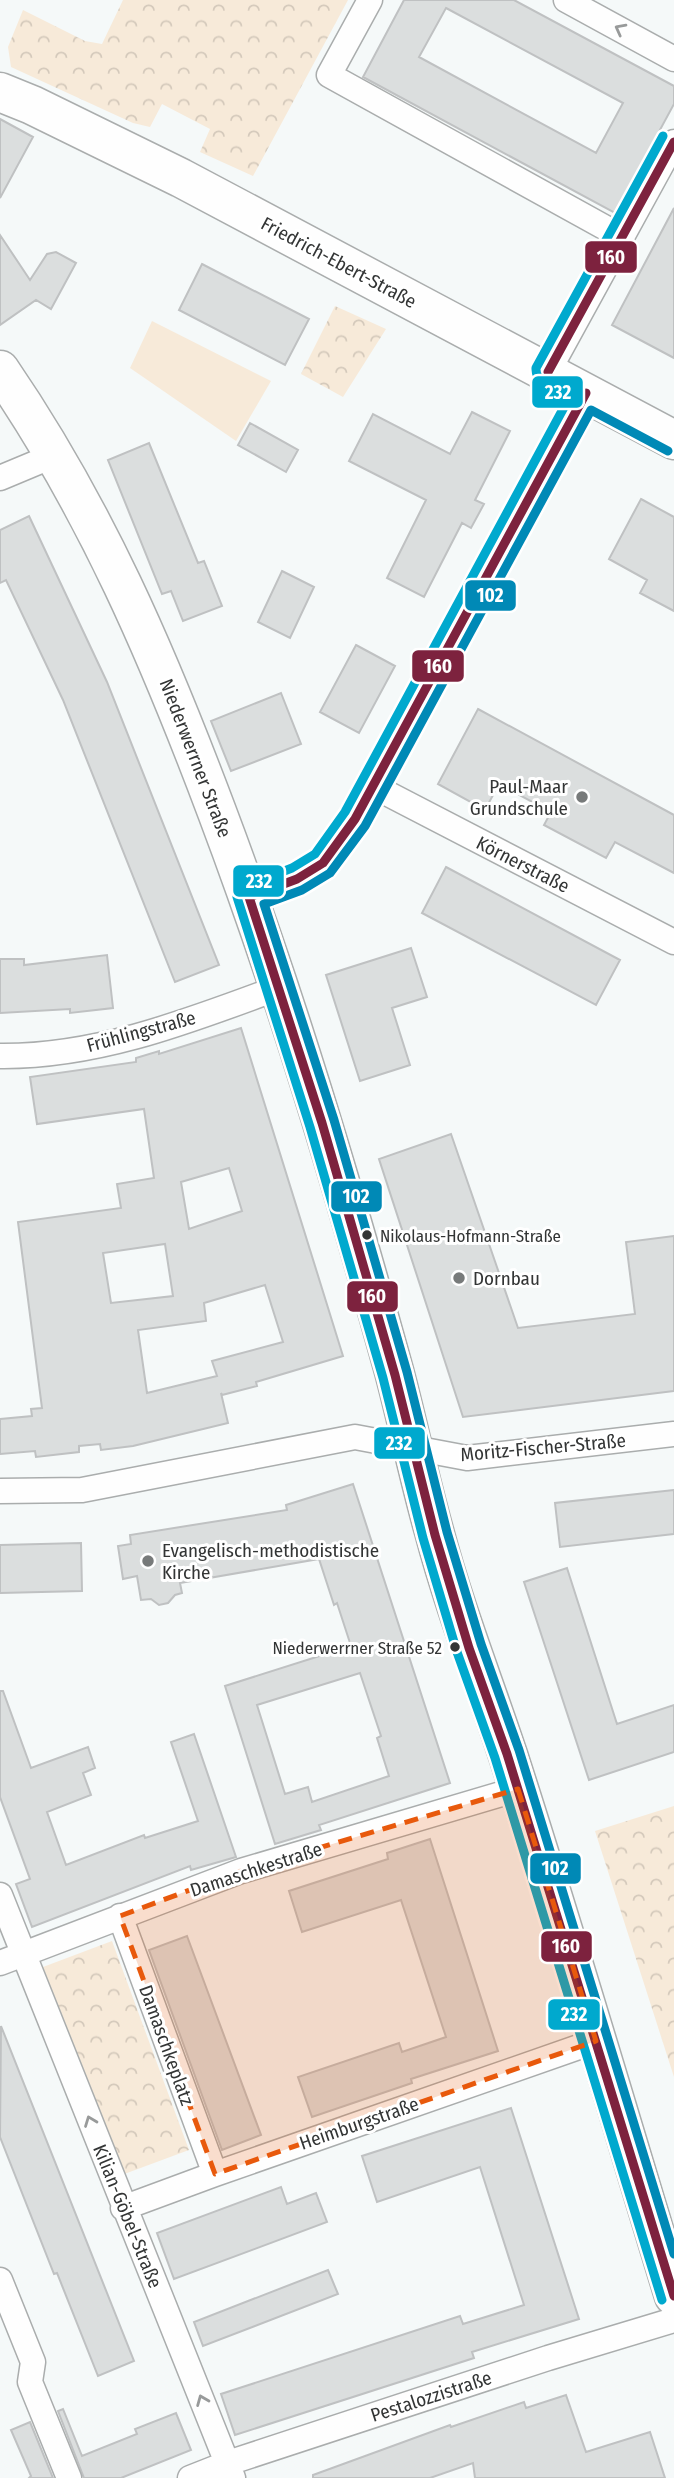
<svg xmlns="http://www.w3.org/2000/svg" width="674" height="2478" viewBox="0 0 674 2478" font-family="'Fira Sans Condensed',sans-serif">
<defs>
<pattern id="forest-crowns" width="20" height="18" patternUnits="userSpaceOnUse" patternTransform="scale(1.75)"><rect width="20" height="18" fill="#f7ead9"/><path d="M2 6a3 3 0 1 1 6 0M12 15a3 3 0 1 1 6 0" fill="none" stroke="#d4c9bb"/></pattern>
</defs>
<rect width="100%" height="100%" fill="#f5f9f9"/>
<path fill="#f7ead9" d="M 152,321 L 271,381 L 236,441 L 130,368 Z"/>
<path fill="url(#forest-crowns)" d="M 123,0 L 348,0 L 253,176 L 200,152 L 210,129 L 162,104 L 150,127 L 133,123 L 11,67 L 8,47 L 23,10 L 85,41 L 102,44 Z
M 335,306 L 386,329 L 343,397 L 301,374 Z
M 674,1806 L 674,2077 L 595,1831 Z
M 112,1941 L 189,2150 L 119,2176 L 43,1967 Z"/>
<path fill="#dbdede" stroke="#bfc1c2" stroke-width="2" fill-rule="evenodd" d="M 404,0 L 514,0 L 674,86 L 674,104 L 615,213 L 363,77 ZM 446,8 L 623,103 L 596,153 L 419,57 Z
M 0,119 L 33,137 L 0,198 Z
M 674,208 L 674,358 L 612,325 Z
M 0,235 L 30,280 L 47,254 L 56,252 L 76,263 L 51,309 L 36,300 L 0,325 Z
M 202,264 L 309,319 L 285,365 L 179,310 Z
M 472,412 L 510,431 L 475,500 L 484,504 L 471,528 L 462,523 L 424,597 L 387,578 L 426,500 L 349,461 L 373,414 L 450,454 Z
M 250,423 L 298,450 L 286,472 L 238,445 Z
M 149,443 L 198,563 L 204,561 L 222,606 L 183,621 L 171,591 L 162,594 L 108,460 Z
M 641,499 L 674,517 L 674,611 L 640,593 L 647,580 L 609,559 Z
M 29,516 L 107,682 L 219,965 L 175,982 L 63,700 L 6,580 L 0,583 L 0,530 Z
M 282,571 L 314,587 L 290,638 L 258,622 Z
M 356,645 L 395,666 L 359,733 L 320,712 Z
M 281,693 L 301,744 L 231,771 L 211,721 Z
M 478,709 L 674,815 L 674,873 L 615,842 L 606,858 L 544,825 L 551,812 L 499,784 L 485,810 L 438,784 Z
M 446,867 L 620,960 L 596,1005 L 422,913 Z
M 411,948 L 427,997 L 392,1008 L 410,1065 L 360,1081 L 326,975 Z
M 107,955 L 113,1008 L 70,1013 L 70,1009 L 0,1013 L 0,959 L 24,959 L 24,965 Z
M 241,1028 L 343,1356 L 256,1382 L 257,1386 L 222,1395 L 221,1393 L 228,1423 L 133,1446 L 101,1450 L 100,1444 L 79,1446 L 79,1452 L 36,1457 L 35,1451 L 0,1454 L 0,1419 L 32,1416 L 31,1409 L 42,1408 L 18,1222 L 121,1208 L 117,1184 L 154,1178 L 144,1109 L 37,1124 L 30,1077 L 136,1062 L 136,1058 L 159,1051 L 159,1054 ZM 229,1168 L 242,1211 L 189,1229 L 181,1182 ZM 165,1244 L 173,1296 L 111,1303 L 103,1253 ZM 265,1285 L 283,1342 L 212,1361 L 217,1376 L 147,1393 L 138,1330 L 206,1321 L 204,1303 Z
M 451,1134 L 518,1328 L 635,1314 L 626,1242 L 674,1236 L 674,1391 L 463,1417 L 379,1159 Z
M 353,1484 L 450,1783 L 319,1825 L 321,1830 L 275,1844 L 225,1686 L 351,1646 L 337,1603 L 334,1605 L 319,1559 L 180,1583 L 182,1593 L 175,1595 L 168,1603 L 159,1605 L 151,1599 L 141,1600 L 137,1576 L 123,1579 L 118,1546 L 131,1544 L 130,1535 L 287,1510 L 286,1505 ZM 360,1673 L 381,1736 L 377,1738 L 389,1776 L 312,1802 L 308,1787 L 285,1794 L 257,1705 Z
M 674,1490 L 674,1534 L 560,1547 L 555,1503 Z
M 81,1543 L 82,1591 L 0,1593 L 0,1545 Z
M 567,1568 L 617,1724 L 674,1705 L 674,1752 L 589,1780 L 524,1582 Z
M 0,1691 L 3,1691 L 31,1768 L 88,1747 L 95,1768 L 83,1773 L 91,1795 L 47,1812 L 66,1865 L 144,1835 L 145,1838 L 198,1821 L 171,1742 L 194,1734 L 236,1857 L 191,1870 L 190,1866 L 32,1927 L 16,1884 L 30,1879 L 0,1797 Z
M 430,1839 L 498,2051 L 411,2079 L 412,2083 L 312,2117 L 298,2077 L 399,2043 L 402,2052 L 446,2037 L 401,1900 L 302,1932 L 289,1891 L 388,1859 L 387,1853 Z
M 187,1936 L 261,2135 L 222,2150 L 149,1950 Z
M 1,2026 L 134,2361 L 98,2376 L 57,2273 L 54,2274 L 0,2137 Z
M 511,2108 L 579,2319 L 472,2352 L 474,2358 L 235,2435 L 221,2394 L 460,2316 L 463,2324 L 524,2305 L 480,2167 L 377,2202 L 362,2156 Z
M 281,2187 L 287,2204 L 316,2193 L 327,2222 L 174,2279 L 157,2233 Z
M 328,2270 L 338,2294 L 203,2346 L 194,2322 Z
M 566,2395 L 586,2452 L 650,2432 L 665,2478 L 475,2478 L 473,2463 L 430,2478 L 313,2478 L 313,2475 L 450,2425 L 451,2427 L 524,2402 L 526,2408 Z
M 63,2409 L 82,2456 L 137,2434 L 135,2429 L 176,2413 L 191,2450 L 121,2478 L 84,2478 L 58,2411 Z
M 30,2422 L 53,2478 L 29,2478 L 31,2476 L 11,2430 Z"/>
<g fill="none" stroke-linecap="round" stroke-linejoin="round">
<defs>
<path id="minor" d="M 370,0 L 329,75 L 622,237
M 566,0 L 674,59
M 548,372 L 674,142
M 0,478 L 55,455
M 373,786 L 674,942
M 249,897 L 297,879 L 323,863 L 355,819 L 586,393
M 0,1056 C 97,1057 189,1021 278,988
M 0,1491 L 82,1490 L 355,1437 L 467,1458 L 674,1434
M 0,1895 L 233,2478
M 120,1916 L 215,2174
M 0,1963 L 241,1871 L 518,1789
M 123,2208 L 215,2174 L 596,2041
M 0,2280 L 33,2362 L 30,2382 L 69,2478
M 190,2478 L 228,2463 L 548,2358 L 674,2320"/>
<path id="primary" d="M 0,92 L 32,105 L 181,178 L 674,440
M 0,370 C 96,510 158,655 217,812 C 286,995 342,1183 394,1371 C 408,1424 419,1478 434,1531 C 454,1607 483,1680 508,1755 C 566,1934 619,2116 674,2296"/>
</defs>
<use href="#minor" stroke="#aaadad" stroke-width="27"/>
<use href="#primary" stroke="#aaadad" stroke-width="41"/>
<use href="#minor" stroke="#fefefe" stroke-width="24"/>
<use href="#primary" stroke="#fefefe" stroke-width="38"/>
<defs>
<path id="bus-1" d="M 548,372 L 674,142
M 249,897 L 322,1123 L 395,1375 L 435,1535 L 469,1648 L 507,1754 L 674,2296
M 249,897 L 297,879 L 323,863 L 355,819 L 586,393"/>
<path id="bus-2" d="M 662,2300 L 495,1758 L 457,1652 L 423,1538 L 383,1378 L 310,1127 L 237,897 L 243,887 L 292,868 L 315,854 L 345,812 L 569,398 C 557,391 535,385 536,368 L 663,136"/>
<path id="bus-3" d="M 668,451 L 591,410 L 365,826 L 330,873 L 302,890 L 264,904 L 334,1120 L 407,1372 L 447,1532 L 481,1644 L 519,1750 L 674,2254"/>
</defs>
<use href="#bus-1" stroke="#fff" stroke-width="14"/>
<use href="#bus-2" stroke="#fff" stroke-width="14"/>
<use href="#bus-3" stroke="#fff" stroke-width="14"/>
<use href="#bus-1" stroke="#7d223e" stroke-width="9"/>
<use href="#bus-2" stroke="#00a9ce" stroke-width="9"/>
<use href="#bus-3" stroke="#0089b6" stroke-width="9"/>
</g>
<defs><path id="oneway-chevron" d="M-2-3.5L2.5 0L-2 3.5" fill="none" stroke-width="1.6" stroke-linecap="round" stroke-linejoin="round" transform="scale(1.75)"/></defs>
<g stroke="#989a9a">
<use href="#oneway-chevron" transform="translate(620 29) rotate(-152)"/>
<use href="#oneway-chevron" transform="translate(90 2121) rotate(-111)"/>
<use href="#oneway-chevron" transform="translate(202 2400) rotate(-112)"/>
</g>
<path fill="#e8590c" fill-opacity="0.2" stroke="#e8590c" stroke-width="5" stroke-dasharray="14 9" stroke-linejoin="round" d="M 518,1789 L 596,2041 L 215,2174 L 120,1916 L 241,1871 Z"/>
<g fill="#777a7a" stroke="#fff" stroke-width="2.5">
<circle cx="582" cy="797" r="7"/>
<circle cx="459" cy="1278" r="7"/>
<circle cx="148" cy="1561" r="7"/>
</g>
<g fill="#333535" stroke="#fff" stroke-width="2.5">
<circle cx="367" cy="1235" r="6"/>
<circle cx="455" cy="1647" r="6"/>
</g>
<g text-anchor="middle" stroke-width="6" stroke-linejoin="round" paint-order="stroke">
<g font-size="17" fill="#333535" stroke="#fff" text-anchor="start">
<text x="380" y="1242">Nikolaus-Hofmann-Straße</text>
<text x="442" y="1654" text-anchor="end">Niederwerrner Straße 52</text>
</g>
<g font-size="19" fill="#333535" stroke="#fff">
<text transform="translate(339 262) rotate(28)" y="7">Friedrich-Ebert-Straße</text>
<text transform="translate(196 758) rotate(69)" y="7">Niederwerrner Straße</text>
<text transform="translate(523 864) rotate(27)" y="7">Körnerstraße</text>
<text transform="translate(141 1031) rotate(-15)" y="7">Frühlingstraße</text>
<text transform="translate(543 1447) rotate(-5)" y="7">Moritz-Fischer-Straße</text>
<text transform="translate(256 1869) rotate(-18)" y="7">Damaschkestraße</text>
<text transform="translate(167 2045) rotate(70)" y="7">Damaschkeplatz</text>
<text transform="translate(359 2123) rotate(-19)" y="7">Heimburgstraße</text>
<text transform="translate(128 2216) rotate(68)" y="7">Kilian-Göbel-Straße</text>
<text transform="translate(431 2396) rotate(-18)" y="7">Pestalozzistraße</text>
</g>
<g font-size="19" fill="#333535" stroke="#fff" text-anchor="start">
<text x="568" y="793" text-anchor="end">Paul-Maar<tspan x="568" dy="22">Grundschule</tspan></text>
<text x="473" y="1285">Dornbau</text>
<text x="162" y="1557">Evangelisch-methodistische<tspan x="162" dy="22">Kirche</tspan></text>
</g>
</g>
<g stroke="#fff" stroke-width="2.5">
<rect x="584" y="240" width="54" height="34" rx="7" fill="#7d223e"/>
<rect x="531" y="375" width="53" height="34" rx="7" fill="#00a9ce"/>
<rect x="464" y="579" width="53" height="33" rx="7" fill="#0089b6"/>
<rect x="411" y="649" width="54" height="34" rx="7" fill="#7d223e"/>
<rect x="232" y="864" width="53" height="34" rx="7" fill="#00a9ce"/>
<rect x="330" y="1180" width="53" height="33" rx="7" fill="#0089b6"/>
<rect x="346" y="1280" width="53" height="33" rx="7" fill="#7d223e"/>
<rect x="373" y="1426" width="53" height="34" rx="7" fill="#00a9ce"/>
<rect x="529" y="1852" width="53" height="33" rx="7" fill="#0089b6"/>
<rect x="540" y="1930" width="53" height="33" rx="7" fill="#7d223e"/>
<rect x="547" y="1998" width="54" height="33" rx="7" fill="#00a9ce"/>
</g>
<g font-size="19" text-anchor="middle" font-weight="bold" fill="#fff">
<text x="611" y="264">160</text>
<text x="558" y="399">232</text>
<text x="490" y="602">102</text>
<text x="438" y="673">160</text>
<text x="259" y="888">232</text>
<text x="356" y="1203">102</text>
<text x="372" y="1303">160</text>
<text x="399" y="1450">232</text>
<text x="555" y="1875">102</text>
<text x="566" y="1953">160</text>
<text x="574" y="2021">232</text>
</g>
</svg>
